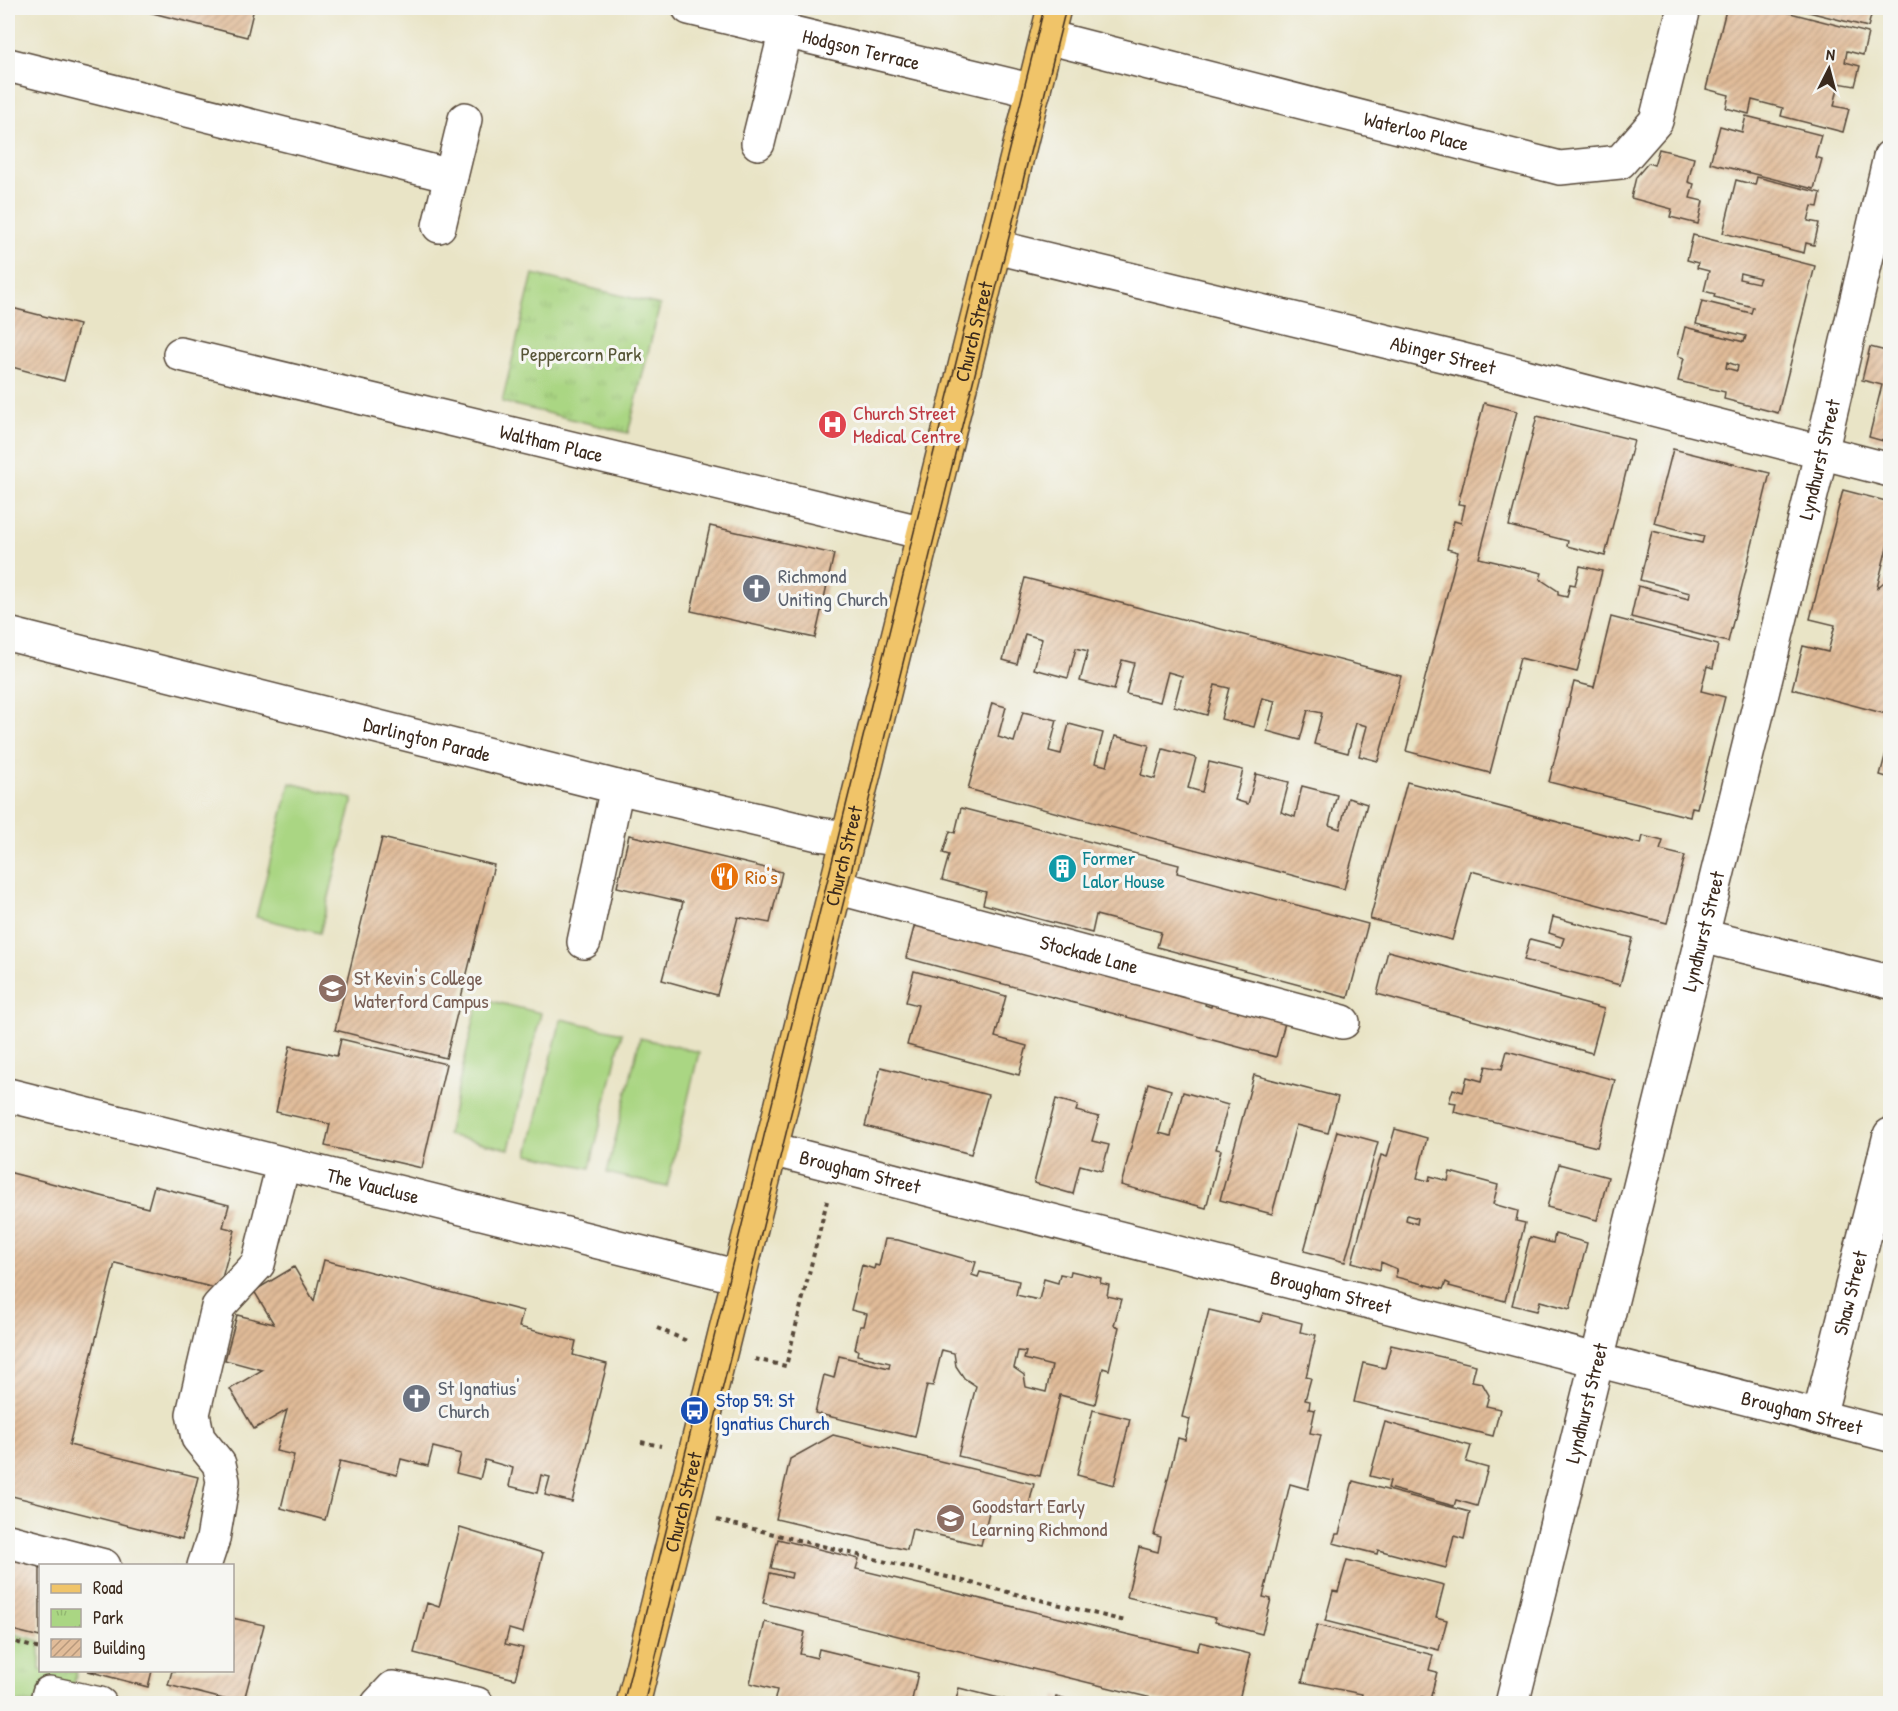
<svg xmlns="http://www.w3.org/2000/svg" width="1898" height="1711" viewBox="0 0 1898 1711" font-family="'Patrick Hand',sans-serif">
<defs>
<pattern id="park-tufts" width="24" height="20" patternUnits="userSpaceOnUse" patternTransform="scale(1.5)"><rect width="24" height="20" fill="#aad683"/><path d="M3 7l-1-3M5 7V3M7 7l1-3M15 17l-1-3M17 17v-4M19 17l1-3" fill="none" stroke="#93b871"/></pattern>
<pattern id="building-hatch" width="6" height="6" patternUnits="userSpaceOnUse" patternTransform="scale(1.5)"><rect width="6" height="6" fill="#e1bc99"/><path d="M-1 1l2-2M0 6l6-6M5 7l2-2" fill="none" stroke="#b8997c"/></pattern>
</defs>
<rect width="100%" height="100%" fill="#f6f6f2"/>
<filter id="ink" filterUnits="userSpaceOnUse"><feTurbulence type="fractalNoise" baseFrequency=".0167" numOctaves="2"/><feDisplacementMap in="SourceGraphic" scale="12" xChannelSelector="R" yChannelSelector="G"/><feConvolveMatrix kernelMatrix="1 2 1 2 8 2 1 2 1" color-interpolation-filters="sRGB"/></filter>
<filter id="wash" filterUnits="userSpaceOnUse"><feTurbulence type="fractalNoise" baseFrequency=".008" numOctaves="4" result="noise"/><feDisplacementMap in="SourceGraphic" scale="24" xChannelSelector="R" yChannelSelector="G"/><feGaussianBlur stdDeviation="1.35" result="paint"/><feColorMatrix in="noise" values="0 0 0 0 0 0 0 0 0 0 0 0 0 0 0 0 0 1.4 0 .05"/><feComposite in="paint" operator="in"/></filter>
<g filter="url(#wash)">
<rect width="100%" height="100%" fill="#e9e4c6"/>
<path fill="#aad683" stroke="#728050" stroke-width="1.5" d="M 290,783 L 353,799 L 320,933 L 256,917 Z
M 479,998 L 541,1013 L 509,1149 L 447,1135 Z
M 561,1019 L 622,1033 L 590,1168 L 528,1154 Z
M 640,1038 L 699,1052 L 667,1187 L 607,1173 Z"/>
<path fill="url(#park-tufts)" stroke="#728050" stroke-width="1.5" d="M 533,274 L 660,305 L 628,433 L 502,402 Z
M 8,1632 L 40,1641 L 40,1670 L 77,1671 L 69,1703 L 8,1703 Z"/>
<g id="blocks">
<path fill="url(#building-hatch)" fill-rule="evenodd" d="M 133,8 L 254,8 L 247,37 Z
M 1731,8 L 1771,8 L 1868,33 L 1863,55 L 1847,51 L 1845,62 L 1860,66 L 1855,86 L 1839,83 L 1834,106 L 1849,109 L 1843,132 L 1781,116 L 1783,108 L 1752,100 L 1749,114 L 1726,108 L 1729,95 L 1706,89 L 1726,10 L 1730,11 Z
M 1793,8 L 1873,8 L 1868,27 Z
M 1746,116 L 1821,135 L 1815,157 L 1822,159 L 1814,189 L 1710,163 L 1720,126 L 1742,132 Z
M 1659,149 L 1694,158 L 1688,182 L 1694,184 L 1690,198 L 1703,201 L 1698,224 L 1670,217 L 1672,209 L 1631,198 L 1636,177 L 1648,163 L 1654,165 Z
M 1757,177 L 1821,193 L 1818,207 L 1812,206 L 1808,221 L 1819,223 L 1814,245 L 1806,243 L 1804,253 L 1723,233 L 1736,180 L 1755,185 Z
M 1693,235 L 1815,266 L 1778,413 L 1724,399 L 1725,392 L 1678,381 L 1684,358 L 1678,356 L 1685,327 L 1744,342 L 1746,336 L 1696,324 L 1702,301 L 1751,313 L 1753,307 L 1714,297 L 1715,294 L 1704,291 L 1709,271 L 1697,268 L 1698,263 L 1687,260 ZM 1740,273 L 1760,278 L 1758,283 L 1739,279 ZM 1727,362 L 1738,366 L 1737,371 L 1726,368 Z
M 8,307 L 79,325 L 64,381 L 8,366 Z
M 1870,347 L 1890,352 L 1890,443 L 1869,437 L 1882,385 L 1862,380 Z
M 1484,403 L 1517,411 L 1479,558 L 1542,573 L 1540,579 L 1558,591 L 1558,595 L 1567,597 L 1570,584 L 1575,585 L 1580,566 L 1602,571 L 1577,672 L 1520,658 L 1490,773 L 1406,751 L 1458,552 L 1447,549 L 1454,521 L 1461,523 L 1465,505 L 1458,504 Z
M 1537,416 L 1634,440 L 1605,556 L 1567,546 L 1568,541 L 1509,526 Z
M 1673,449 L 1770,473 L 1728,642 L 1631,617 L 1638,586 L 1689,599 L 1690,593 L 1640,580 L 1652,531 L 1702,543 L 1704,536 L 1654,523 Z
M 1843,490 L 1890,502 L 1890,535 L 1877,588 L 1890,577 L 1890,715 L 1792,689 L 1803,646 L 1828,652 L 1835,625 L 1810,619 Z
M 710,526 L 834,554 L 815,638 L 691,611 Z
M 1025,578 L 1401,676 L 1378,761 L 1359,756 L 1367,726 L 1356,723 L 1348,753 L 1314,744 L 1322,713 L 1308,710 L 1300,740 L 1267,731 L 1275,701 L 1262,698 L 1254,727 L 1221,719 L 1229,688 L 1215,685 L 1207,715 L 1174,706 L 1182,676 L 1168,672 L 1160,702 L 1126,694 L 1134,663 L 1122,660 L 1114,690 L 1080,681 L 1088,651 L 1076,648 L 1068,678 L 1034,669 L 1042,639 L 1025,634 L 1017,664 L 1003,660 Z
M 1611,617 L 1718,645 L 1713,668 L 1707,666 L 1701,691 L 1725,697 L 1697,808 L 1692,807 L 1690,817 L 1549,782 L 1574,682 L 1594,687 Z
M 992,703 L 1006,707 L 998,737 L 1014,742 L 1023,712 L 1057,720 L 1049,751 L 1061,754 L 1069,724 L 1103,733 L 1095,763 L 1107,766 L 1115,736 L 1149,745 L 1141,775 L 1155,779 L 1163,749 L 1196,758 L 1188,788 L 1202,792 L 1209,762 L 1243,770 L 1235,800 L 1248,804 L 1256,774 L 1289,782 L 1281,812 L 1295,817 L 1302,786 L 1337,795 L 1329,825 L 1340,829 L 1348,798 L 1367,804 L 1344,889 L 968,789 Z
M 1890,738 L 1890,778 L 1880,775 Z
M 1407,782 L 1641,844 L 1643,836 L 1663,841 L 1660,850 L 1685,856 L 1667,923 L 1471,871 L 1452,940 L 1370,919 Z
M 961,808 L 1179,865 L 1177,873 L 1368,924 L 1348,998 L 1157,947 L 1161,932 L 1096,915 L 1092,933 L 983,904 L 986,892 L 942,880 L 949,855 L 943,853 L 950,831 L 955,833 Z
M 629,835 L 782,872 L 770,923 L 738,917 L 717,995 L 662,980 L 683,902 L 617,887 Z
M 382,838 L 494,865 L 446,1058 L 335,1030 Z
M 917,916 L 1040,949 L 1037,958 L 1045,960 L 1047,951 L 1147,977 L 1145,986 L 1153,989 L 1155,980 L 1208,994 L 1205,1005 L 1211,1007 L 1214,996 L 1287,1015 L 1276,1057 L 906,958 Z
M 1553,917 L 1633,938 L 1620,985 L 1524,960 L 1530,939 L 1561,947 L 1564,938 L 1549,933 Z
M 1388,951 L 1604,1009 L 1592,1053 L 1377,994 Z
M 914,971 L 1006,996 L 995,1037 L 1027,1046 L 1019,1075 L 907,1045 L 918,1005 L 906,1002 Z
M 341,1039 L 446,1064 L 422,1168 L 325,1146 L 330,1124 L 276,1112 L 290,1046 L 337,1056 Z
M 1507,1051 L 1615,1080 L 1597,1147 L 1454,1112 L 1456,1103 L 1449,1102 L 1453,1089 L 1463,1092 L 1467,1077 L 1482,1081 L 1486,1066 L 1502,1069 Z
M 881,1067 L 988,1095 L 971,1154 L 865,1126 Z
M 1254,1075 L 1338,1097 L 1328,1133 L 1296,1125 L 1272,1214 L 1220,1200 Z
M 1148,1083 L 1171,1090 L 1159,1133 L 1171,1136 L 1183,1092 L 1228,1105 L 1216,1149 L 1221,1150 L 1206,1208 L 1121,1185 Z
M 1056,1099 L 1078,1105 L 1076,1111 L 1099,1117 L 1092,1141 L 1109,1145 L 1102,1171 L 1080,1165 L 1073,1194 L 1034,1183 Z
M 1395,1129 L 1427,1138 L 1417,1178 L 1429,1181 L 1430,1176 L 1448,1181 L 1450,1172 L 1498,1185 L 1493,1204 L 1518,1211 L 1516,1221 L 1525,1223 L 1505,1301 L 1449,1286 L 1450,1284 L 1446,1282 L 1443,1289 L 1396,1277 L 1397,1269 L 1381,1262 L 1380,1270 L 1352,1262 L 1381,1155 L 1387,1157 ZM 1407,1215 L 1418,1218 L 1417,1224 L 1406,1220 Z
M 1337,1131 L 1378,1142 L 1345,1262 L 1304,1251 Z
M 1559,1164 L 1608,1177 L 1597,1220 L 1547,1207 Z
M 8,1172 L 148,1208 L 154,1186 L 229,1205 L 223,1227 L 235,1230 L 219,1289 L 115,1263 L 69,1445 L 198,1477 L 182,1539 L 8,1495 Z
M 1555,1234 L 1587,1243 L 1570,1309 L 1540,1301 L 1537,1311 L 1512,1305 L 1530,1237 L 1553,1243 Z
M 885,1239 L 898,1240 L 976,1262 L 972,1275 L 978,1277 L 980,1272 L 1019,1281 L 1016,1295 L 1039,1300 L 1044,1279 L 1058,1283 L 1060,1274 L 1070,1276 L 1071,1271 L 1101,1278 L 1100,1283 L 1109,1285 L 1107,1296 L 1121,1299 L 1114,1325 L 1119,1327 L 1109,1370 L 1103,1368 L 1095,1404 L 1060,1395 L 1040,1476 L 958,1456 L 976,1386 L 964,1378 L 956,1366 L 954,1353 L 942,1350 L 933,1386 L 927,1385 L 915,1437 L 815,1413 L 824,1375 L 834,1378 L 839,1356 L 889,1368 L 890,1363 L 857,1355 L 858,1350 L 855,1349 L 860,1326 L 864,1326 L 867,1314 L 851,1310 L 862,1265 L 874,1269 L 875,1265 L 879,1266 ZM 1018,1351 L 1026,1352 L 1024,1359 L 1052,1366 L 1046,1392 L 1026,1387 L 1024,1375 L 1014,1368 Z
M 324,1260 L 523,1311 L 519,1327 L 576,1341 L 573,1355 L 607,1364 L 572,1502 L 545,1495 L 550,1477 L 541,1475 L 537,1493 L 509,1486 L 513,1468 L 485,1460 L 480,1479 L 456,1473 L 461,1454 L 433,1447 L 428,1466 L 401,1459 L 397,1475 L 340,1461 L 325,1520 L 281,1508 L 294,1455 L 276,1451 L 287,1410 L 254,1429 L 230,1389 L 262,1370 L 225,1360 L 237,1315 L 274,1324 L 254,1291 L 294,1267 L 314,1301 Z
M 1209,1310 L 1260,1322 L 1263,1313 L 1302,1323 L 1300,1332 L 1316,1335 L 1306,1377 L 1311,1378 L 1305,1400 L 1310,1401 L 1309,1409 L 1315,1410 L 1310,1433 L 1321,1435 L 1308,1489 L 1290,1484 L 1263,1597 L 1271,1599 L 1262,1634 L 1215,1622 L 1215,1618 L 1127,1597 L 1139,1547 L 1158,1552 L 1161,1537 L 1154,1535 L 1178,1438 L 1185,1440 L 1190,1419 L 1182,1417 Z
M 1391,1345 L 1476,1365 L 1472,1381 L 1482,1383 L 1489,1395 L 1486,1406 L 1500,1409 L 1493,1436 L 1354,1402 L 1363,1363 L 1385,1368 Z
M 1093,1410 L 1130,1419 L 1114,1485 L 1077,1475 Z
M 1385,1422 L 1471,1446 L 1466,1462 L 1488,1468 L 1477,1506 L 1456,1500 L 1454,1506 L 1388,1488 L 1390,1481 L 1370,1476 Z
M 833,1435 L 1034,1484 L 1027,1513 L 991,1504 L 981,1545 L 912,1529 L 907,1550 L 776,1519 L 790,1459 Z
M 1353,1481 L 1470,1512 L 1464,1539 L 1454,1536 L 1446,1568 L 1378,1550 L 1377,1554 L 1333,1543 L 1336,1534 L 1339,1534 Z
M 460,1528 L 543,1553 L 523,1633 L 509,1629 L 505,1644 L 523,1648 L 515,1679 L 414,1653 L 427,1603 L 439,1607 Z
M 778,1539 L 859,1559 L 856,1569 L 1197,1651 L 1200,1642 L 1250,1654 L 1238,1704 L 1176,1704 L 763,1603 L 770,1573 L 791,1578 L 792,1573 L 771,1568 Z
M 8,1552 L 40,1566 L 40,1637 L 8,1629 Z
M 1347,1560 L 1444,1585 L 1436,1617 L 1447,1620 L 1439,1650 L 1325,1621 L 1333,1591 L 1338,1592 Z
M 232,1618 L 264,1625 L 243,1704 L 168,1685 L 172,1671 L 232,1671 Z
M 765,1622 L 805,1632 L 800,1654 L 817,1658 L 819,1649 L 918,1673 L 911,1704 L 774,1703 L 777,1690 L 750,1683 Z
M 1317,1625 L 1433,1655 L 1429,1670 L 1437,1672 L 1430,1700 L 1422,1697 L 1420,1704 L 1390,1701 L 1389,1704 L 1363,1704 L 1360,1703 L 1362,1694 L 1302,1682 Z
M 88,1671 L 152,1671 L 148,1687 Z
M 959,1688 L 1019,1703 L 1019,1704 L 955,1704 Z
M 1056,1696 L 1080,1703 L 1080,1704 L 1054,1704 Z"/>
</g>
</g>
<g filter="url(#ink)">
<use href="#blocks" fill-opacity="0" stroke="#554637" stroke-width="1.5"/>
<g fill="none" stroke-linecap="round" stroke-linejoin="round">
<defs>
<g id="minor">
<path id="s1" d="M 689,8 L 1034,91"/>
<path id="s2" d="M 1047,37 L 1560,168 L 1620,162 L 1656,121 L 1684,8"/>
<path d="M 8,65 L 451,176"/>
<path d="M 758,143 L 786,30"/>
<path d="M 439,226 L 465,119"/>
<path id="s3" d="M 996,247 L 1459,359 L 1890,470"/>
<path id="s4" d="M 180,354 L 924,533"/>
<path id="s5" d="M 8,634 L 617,787 L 818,834 L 848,838"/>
<path id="s6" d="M 836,887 L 1343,1022"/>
<path d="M 1702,936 L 1890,982"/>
<path d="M 584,942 L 617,787"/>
<path id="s7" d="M 8,1095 L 739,1277"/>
<path id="s8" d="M 771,1149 L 1890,1435"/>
<path id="s9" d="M 1819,1417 L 1890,1135"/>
<path d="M 8,1541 L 104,1566"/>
<path d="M 204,1566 L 213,1539 L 223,1481 L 219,1464 L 198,1438 L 193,1414 L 218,1307 L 258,1264 L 283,1165"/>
<path d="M 46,1704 L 49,1693 L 100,1704"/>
<path d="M 378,1704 L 393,1688 L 477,1704"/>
<path id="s10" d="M 1512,1704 L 1815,479 L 1890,157"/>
</g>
<g id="major">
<path id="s11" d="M 633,1704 L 1054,8"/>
</g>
</defs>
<use href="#minor" stroke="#554637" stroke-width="36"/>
<use href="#major" stroke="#554637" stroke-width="36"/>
<path stroke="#554637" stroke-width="4" stroke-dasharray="4.5 4.5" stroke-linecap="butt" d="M 657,1328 L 687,1341
M 755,1359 L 786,1366 L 827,1201
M 641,1442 L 661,1446
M 717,1520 L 1125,1621
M 8,1640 L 40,1649"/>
<use href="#minor" stroke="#fff" stroke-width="33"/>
<use href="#major" stroke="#f0c469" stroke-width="33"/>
<path stroke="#3b2a1e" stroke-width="1.5" d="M 623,1704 L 1044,8
M 644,1704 L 1066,8"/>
</g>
</g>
<defs>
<symbol id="hospital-disc" viewBox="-11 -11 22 22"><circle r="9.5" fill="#e0444e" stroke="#f6f6f2"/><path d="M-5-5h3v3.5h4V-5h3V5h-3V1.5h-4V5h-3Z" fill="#fff"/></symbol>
<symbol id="church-disc" viewBox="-11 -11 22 22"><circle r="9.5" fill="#6b7280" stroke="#f6f6f2"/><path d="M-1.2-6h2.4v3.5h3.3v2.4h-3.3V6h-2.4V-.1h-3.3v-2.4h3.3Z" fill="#fff"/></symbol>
<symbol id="building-disc" viewBox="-11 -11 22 22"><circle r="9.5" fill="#0f9aa8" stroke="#f6f6f2"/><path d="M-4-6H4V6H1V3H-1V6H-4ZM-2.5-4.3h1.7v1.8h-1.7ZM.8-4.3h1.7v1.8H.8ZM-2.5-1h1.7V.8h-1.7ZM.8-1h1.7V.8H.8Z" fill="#fff"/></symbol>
<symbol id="restaurant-disc" viewBox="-11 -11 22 22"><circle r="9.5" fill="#e8710a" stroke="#f6f6f2"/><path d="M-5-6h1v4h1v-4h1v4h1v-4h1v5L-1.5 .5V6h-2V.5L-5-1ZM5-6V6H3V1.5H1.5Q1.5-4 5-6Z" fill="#fff"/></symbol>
<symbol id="school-disc" viewBox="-11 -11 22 22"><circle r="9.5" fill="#8d6e63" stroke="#f6f6f2"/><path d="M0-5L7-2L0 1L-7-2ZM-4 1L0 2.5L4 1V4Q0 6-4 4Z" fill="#fff"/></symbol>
<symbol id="bus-disc" viewBox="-11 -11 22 22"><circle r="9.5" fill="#1a4fb4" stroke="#f6f6f2"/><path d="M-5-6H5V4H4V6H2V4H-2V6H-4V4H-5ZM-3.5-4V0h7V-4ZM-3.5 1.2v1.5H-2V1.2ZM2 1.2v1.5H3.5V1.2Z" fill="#fff"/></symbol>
</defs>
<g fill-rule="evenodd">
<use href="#hospital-disc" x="816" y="408" width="33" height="33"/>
<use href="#church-disc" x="740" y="572" width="33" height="33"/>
<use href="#building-disc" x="1046" y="852" width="33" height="33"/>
<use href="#restaurant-disc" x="708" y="860" width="33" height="33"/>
<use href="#school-disc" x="316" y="972" width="33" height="33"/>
<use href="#church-disc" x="400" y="1382" width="33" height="33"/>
<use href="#bus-disc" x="678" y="1394" width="33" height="33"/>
<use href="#school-disc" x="934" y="1502" width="33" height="33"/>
</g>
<g text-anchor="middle" stroke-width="6" stroke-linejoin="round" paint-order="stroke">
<g font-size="20" fill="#3b2a1e" stroke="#f6f6f2">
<text dy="7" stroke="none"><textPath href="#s1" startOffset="177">Hodgson Terrace</textPath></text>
<text dy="7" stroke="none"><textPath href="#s2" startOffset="381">Waterloo Place</textPath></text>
<text dy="7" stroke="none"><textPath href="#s11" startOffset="1414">Church Street</textPath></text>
<text dy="7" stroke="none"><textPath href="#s3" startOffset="460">Abinger Street</textPath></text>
<text dy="7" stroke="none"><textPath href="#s4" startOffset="382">Waltham Place</textPath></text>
<text dy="7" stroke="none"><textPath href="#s10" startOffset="1282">Lyndhurst Street</textPath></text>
<text dy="7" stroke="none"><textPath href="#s5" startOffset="432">Darlington Parade</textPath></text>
<text dy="7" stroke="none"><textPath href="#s11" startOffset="874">Church Street</textPath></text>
<text dy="7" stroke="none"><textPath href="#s10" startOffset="796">Lyndhurst Street</textPath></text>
<text dy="7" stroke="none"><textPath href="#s6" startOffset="262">Stockade Lane</textPath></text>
<text dy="7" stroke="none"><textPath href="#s8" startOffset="92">Brougham Street</textPath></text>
<text dy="7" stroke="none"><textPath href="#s7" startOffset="376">The Vaucluse</textPath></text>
<text dy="7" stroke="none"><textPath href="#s8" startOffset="578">Brougham Street</textPath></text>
<text dy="7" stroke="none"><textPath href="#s9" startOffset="128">Shaw Street</textPath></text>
<text dy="7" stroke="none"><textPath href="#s10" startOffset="310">Lyndhurst Street</textPath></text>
<text dy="7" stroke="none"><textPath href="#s8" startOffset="1064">Brougham Street</textPath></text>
<text dy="7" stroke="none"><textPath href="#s11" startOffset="208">Church Street</textPath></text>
</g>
<g font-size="20" fill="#575537" stroke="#f6f6f2">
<text x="581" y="361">Peppercorn Park</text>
</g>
<g font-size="20" fill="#be3a42" stroke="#f6f6f2" text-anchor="start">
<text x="853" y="420">Church Street<tspan x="853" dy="23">Medical Centre</tspan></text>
</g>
<g font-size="20" fill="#5b616d" stroke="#f6f6f2" text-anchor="start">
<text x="778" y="583">Richmond<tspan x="778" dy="23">Uniting Church</tspan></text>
<text x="438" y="1395">St Ignatius'<tspan x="438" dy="23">Church</tspan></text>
</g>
<g font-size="20" fill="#0d838f" stroke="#f6f6f2" text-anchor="start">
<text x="1083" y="865">Former<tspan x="1083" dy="23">Lalor House</tspan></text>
</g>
<g font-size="20" fill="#c56008" stroke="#f6f6f2" text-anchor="start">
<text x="745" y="884">Rio's</text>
</g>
<g font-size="20" fill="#785e54" stroke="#f6f6f2" text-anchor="start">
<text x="354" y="985">St Kevin's College<tspan x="354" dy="23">Waterford Campus</tspan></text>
<text x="972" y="1513">Goodstart Early<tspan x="972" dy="23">Learning Richmond</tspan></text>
</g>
<g font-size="20" fill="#164399" stroke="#f6f6f2" text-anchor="start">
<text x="716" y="1407">Stop 59: St<tspan x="716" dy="23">Ignatius Church</tspan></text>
</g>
</g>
<rect width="1898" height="1711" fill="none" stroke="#f6f6f2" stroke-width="30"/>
<rect x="39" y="1564" width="195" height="108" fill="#f6f6f2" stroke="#aba49d" stroke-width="1.5"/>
<rect x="51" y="1584" width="30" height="9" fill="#f0c469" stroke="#aba49d" stroke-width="1.5"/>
<text x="93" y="1594" font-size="18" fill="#3b2a1e">Road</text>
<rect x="51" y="1609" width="30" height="18" fill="url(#park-tufts)" stroke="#aba49d" stroke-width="1.5"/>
<text x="93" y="1624" font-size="18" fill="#3b2a1e">Park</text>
<rect x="51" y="1639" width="30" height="18" fill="url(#building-hatch)" stroke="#aba49d" stroke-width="1.5"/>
<text x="93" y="1654" font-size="18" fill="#3b2a1e">Building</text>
<g transform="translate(1829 69) rotate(6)" stroke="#f6f6f2" stroke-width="4.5" paint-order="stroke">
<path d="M0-4.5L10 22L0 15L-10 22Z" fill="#3b2a1e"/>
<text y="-9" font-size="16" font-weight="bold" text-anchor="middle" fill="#3b2a1e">N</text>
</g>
</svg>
